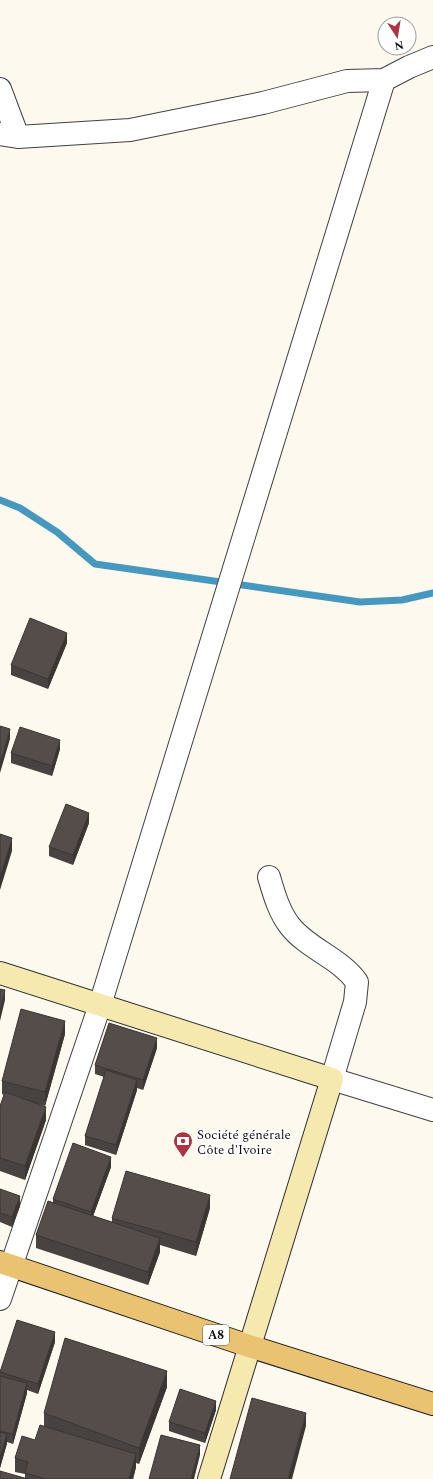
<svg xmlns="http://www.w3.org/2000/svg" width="433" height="1479" viewBox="0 0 433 1479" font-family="Spectral,serif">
<rect width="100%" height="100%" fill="#fdf9ee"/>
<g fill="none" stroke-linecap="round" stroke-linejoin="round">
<path stroke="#4798be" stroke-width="7" d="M 0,500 L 20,508 L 57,532 L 95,564 L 360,602 L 402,600 L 433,593"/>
<defs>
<path id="street" d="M 0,89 L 18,137
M 0,134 L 18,137 L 130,130 L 263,103 L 347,81 L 384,80 L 409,67 L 433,57
M 269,877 C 274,894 279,912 290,926 C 308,949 340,958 357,982 L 355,1002 L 332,1079 L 433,1110
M 0,1299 L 100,1005 L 384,80"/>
<path id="secondary" d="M 0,973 L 332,1079 L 209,1479"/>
<path id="primary" d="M 0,1262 L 249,1346 L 433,1404"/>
</defs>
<use href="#street" stroke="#404040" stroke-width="24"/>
<use href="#secondary" stroke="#2f2f2f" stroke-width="24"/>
<use href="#primary" stroke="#1e1e1e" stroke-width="24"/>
<use href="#street" stroke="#fff" stroke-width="22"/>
<use href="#secondary" stroke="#f6e9b0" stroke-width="22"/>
<use href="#primary" stroke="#eac372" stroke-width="22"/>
</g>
<path fill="#484240" d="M 67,643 L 48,689 L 11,675 L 11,665 Z
M 60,749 L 52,776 L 11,763 L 11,753 Z
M 89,823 L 73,865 L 49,856 L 49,847 Z
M 65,1034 L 45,1106 L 34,1103 L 46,1120 L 25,1180 L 0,1171 L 0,1106 L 4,1095 L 2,1094 L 2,1081 Z
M 157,1048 L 143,1090 L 137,1088 L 137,1090 L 116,1155 L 85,1145 L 85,1136 L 104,1077 L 95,1074 L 95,1065 Z
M 111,1167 L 93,1216 L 112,1222 L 112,1218 L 210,1208 L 196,1256 L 160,1245 L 160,1252 L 148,1285 L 36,1248 L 36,1235 L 53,1203 L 53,1199 Z
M 0,1189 L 20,1206 L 12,1227 L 0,1222 Z
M 55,1342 L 38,1394 L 27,1390 L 27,1393 L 13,1444 L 7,1442 L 0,1468 L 0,1372 Z
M 167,1387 L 139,1464 L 136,1463 L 136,1467 L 133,1479 L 0,1479 L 25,1478 L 25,1474 L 15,1472 L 15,1458 L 35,1440 L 44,1426 L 44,1413 Z
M 216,1410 L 205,1443 L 169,1431 L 169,1422 Z"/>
<path fill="#3b3634" d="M 67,633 L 67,643 L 48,689 L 48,679 Z
M 10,729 L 10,739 L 0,773 L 0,764 Z
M 60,740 L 60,749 L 52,776 L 52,766 Z
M 89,813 L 89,823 L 73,865 L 73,855 Z
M 12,838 L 12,851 L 0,890 L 0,877 Z
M 5,990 L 5,1000 L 0,1021 L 0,1011 Z
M 65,1021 L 65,1034 L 45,1106 L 45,1092 Z
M 157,1038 L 157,1048 L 143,1090 L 143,1080 Z
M 137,1080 L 137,1090 L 116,1155 L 116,1145 Z
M 46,1107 L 46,1120 L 25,1180 L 25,1166 Z
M 111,1157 L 111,1167 L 91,1222 L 91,1212 Z
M 210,1195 L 210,1208 L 196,1256 L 196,1242 Z
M 20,1196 L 20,1206 L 12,1227 L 12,1217 Z
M 160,1238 L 160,1252 L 148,1285 L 148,1272 Z
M 55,1332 L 55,1342 L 38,1394 L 38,1384 Z
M 167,1371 L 167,1387 L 139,1464 L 139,1448 Z
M 27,1383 L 27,1393 L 13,1444 L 13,1434 Z
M 216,1401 L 216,1410 L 205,1443 L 205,1433 Z
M 306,1413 L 306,1426 L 292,1479 L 288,1479 Z
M 7,1434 L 7,1444 L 0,1468 L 0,1458 Z
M 200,1445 L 200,1455 L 194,1479 L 191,1479 Z
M 136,1454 L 136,1467 L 133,1479 L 129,1479 Z"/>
<path fill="#544d4a" stroke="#3b3634" d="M 30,618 L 67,633 L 48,679 L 11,665 Z
M 0,726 L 10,729 L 0,764 Z
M 20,727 L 60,740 L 52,766 L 11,753 Z
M 66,804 L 89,813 L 73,855 L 49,847 Z
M 0,834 L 12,838 L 0,877 Z
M 0,989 L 5,990 L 0,1011 Z
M 21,1009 L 65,1021 L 45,1092 L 2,1081 Z
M 109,1023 L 157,1038 L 143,1080 L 95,1065 Z
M 106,1070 L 137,1080 L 116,1145 L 85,1136 Z
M 5,1092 L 46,1107 L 25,1166 L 0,1158 L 0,1106 Z
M 73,1143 L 111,1157 L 91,1212 L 53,1199 Z
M 126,1171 L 210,1195 L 196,1242 L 112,1218 Z
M 0,1189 L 20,1196 L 12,1217 L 0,1213 Z
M 48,1201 L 160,1238 L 148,1272 L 36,1235 Z
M 17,1320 L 55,1332 L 38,1384 L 0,1372 Z
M 65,1338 L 167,1371 L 139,1448 L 44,1413 Z
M 0,1376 L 27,1383 L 13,1434 L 0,1431 Z
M 180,1389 L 216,1401 L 205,1433 L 169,1422 Z
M 252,1398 L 306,1413 L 288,1479 L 230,1479 Z
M 40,1425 L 136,1454 L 129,1479 L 46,1479 L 25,1473 L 28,1462 L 15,1458 L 22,1436 L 35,1440 Z
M 0,1432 L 7,1434 L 0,1458 Z
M 161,1435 L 200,1445 L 191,1479 L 149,1479 Z
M 0,1471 L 28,1479 L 0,1479 Z"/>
<defs>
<symbol id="bank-pin" viewBox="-11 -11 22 30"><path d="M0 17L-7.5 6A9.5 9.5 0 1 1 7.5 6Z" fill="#ae3443" stroke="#fff"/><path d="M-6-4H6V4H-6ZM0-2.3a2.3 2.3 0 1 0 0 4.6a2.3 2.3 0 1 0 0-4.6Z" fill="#fff"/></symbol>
</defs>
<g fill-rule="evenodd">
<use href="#bank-pin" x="172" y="1130" width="22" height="30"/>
</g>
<g text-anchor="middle" stroke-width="4" stroke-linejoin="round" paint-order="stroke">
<rect fill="#fff" stroke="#565656" stroke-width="1" x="203" y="1325" width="26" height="20" rx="3"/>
<g font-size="12" font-weight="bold" fill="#0d0d0d">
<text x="216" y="1339">A8</text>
</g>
<g font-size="13" fill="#0d0d0d" stroke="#fff" text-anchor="start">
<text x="197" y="1139">Société générale<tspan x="197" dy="15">Côte d'Ivoire</tspan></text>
</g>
</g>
<g transform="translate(397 36) rotate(168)"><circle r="19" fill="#ffffff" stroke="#9e9e9e"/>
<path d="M0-3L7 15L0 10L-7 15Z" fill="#ae3443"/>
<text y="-6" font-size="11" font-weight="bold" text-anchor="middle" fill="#0d0d0d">N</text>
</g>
</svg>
